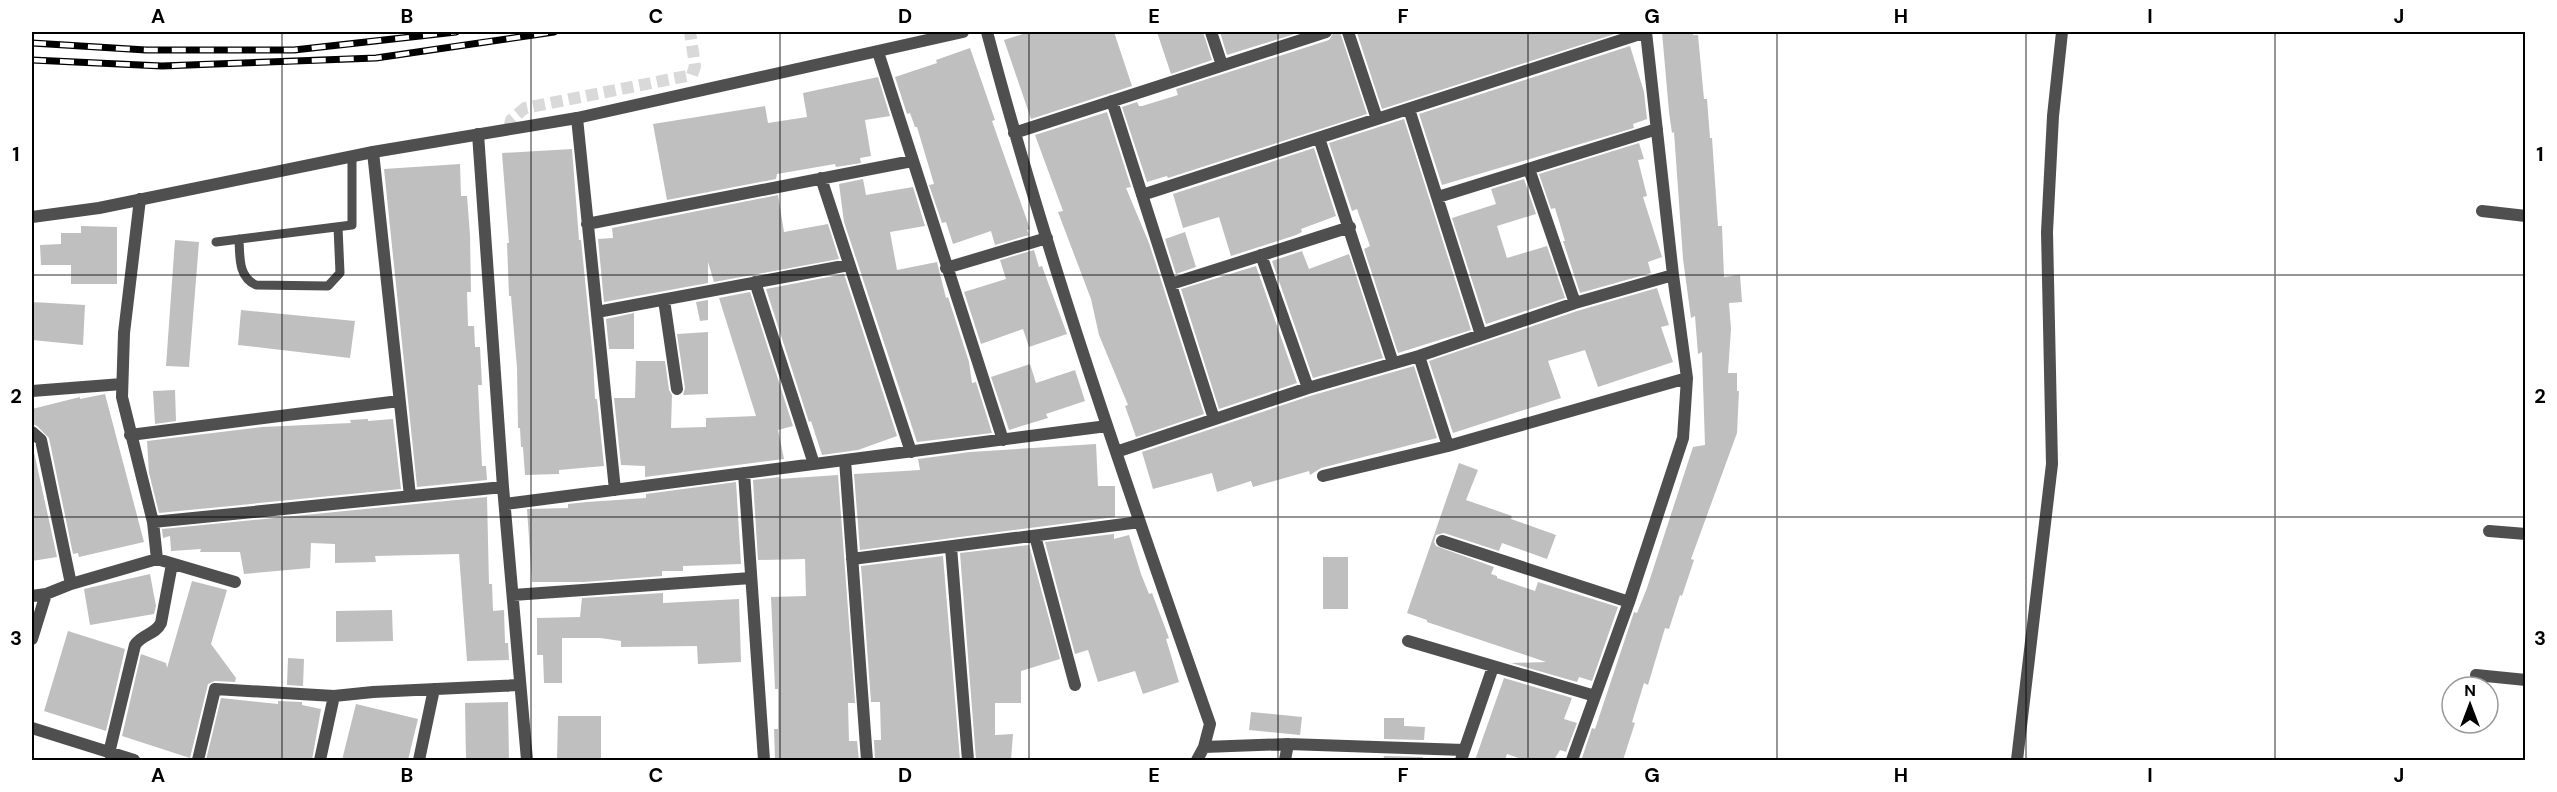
<svg xmlns="http://www.w3.org/2000/svg" width="2557" height="792" viewBox="0 0 2557 792" font-family="'DM Sans',sans-serif">
<rect width="100%" height="100%" fill="#fff"/>
<path fill="#bfbfbf" d="M 1029,32 L 1114,32 L 1132,86 L 1031,119 L 1004,40 Z
M 1157,32 L 1203,32 L 1212,60 L 1171,74 Z
M 1220,32 L 1301,32 L 1227,55 Z
M 1334,32 L 1340,32 L 1367,114 L 1168,178 L 1167,176 L 1147,182 L 1122,107 L 1137,102 L 1139,106 L 1142,106 L 1178,95 L 1176,89 L 1329,40 Z
M 1361,32 L 1621,32 L 1382,109 L 1357,33 Z
M 1662,32 L 1693,32 L 1693,35 L 1698,35 L 1704,99 L 1707,99 L 1710,138 L 1712,138 L 1718,226 L 1722,226 L 1724,277 L 1740,275 L 1742,302 L 1729,303 L 1731,329 L 1728,373 L 1737,373 L 1737,391 L 1739,391 L 1737,433 L 1691,559 L 1694,560 L 1682,596 L 1680,595 L 1669,629 L 1665,628 L 1648,685 L 1644,683 L 1632,722 L 1635,723 L 1623,760 L 1590,760 L 1582,758 L 1592,728 L 1595,729 L 1634,612 L 1637,613 L 1647,588 L 1693,447 L 1705,445 L 1702,352 L 1698,354 L 1695,316 L 1691,318 L 1683,259 L 1674,132 L 1672,133 L 1669,112 Z
M 1630,46 L 1644,92 L 1647,119 L 1633,124 L 1634,128 L 1442,185 L 1419,114 Z
M 970,48 L 995,120 L 992,121 L 1030,229 L 1027,230 L 1029,235 L 995,245 L 991,231 L 953,244 L 946,222 L 942,223 L 929,185 L 934,184 L 917,127 L 915,127 L 910,113 L 907,114 L 895,77 L 937,63 L 936,60 Z
M 878,77 L 890,116 L 865,120 L 871,156 L 860,158 L 861,163 L 836,167 L 835,164 L 777,174 L 776,179 L 667,200 L 653,124 L 765,106 L 768,123 L 807,117 L 803,93 Z
M 1107,112 L 1131,187 L 1126,188 L 1149,243 L 1204,414 L 1136,437 L 1125,406 L 1128,405 L 1099,335 L 1091,299 L 1058,212 L 1063,211 L 1035,135 Z
M 1404,119 L 1471,330 L 1398,353 L 1364,249 L 1370,246 L 1357,209 L 1352,211 L 1329,143 Z
M 1639,143 L 1644,159 L 1638,160 L 1647,196 L 1643,197 L 1662,257 L 1648,262 L 1651,273 L 1580,293 L 1563,241 L 1565,241 L 1555,208 L 1551,209 L 1539,174 Z
M 1314,148 L 1336,216 L 1301,229 L 1302,232 L 1296,235 L 1231,256 L 1219,217 L 1183,228 L 1173,194 Z
M 572,149 L 579,240 L 581,240 L 593,359 L 595,399 L 597,399 L 604,466 L 559,470 L 559,474 L 525,475 L 523,447 L 521,447 L 520,428 L 518,428 L 517,368 L 511,296 L 509,296 L 507,243 L 509,243 L 502,153 Z
M 460,164 L 461,196 L 467,196 L 470,235 L 471,292 L 467,292 L 468,326 L 474,326 L 475,347 L 480,347 L 482,385 L 478,385 L 480,428 L 482,466 L 486,466 L 487,480 L 417,487 L 384,169 Z
M 863,179 L 866,195 L 913,187 L 925,226 L 890,232 L 897,270 L 937,262 L 946,298 L 948,297 L 969,362 L 972,383 L 976,382 L 992,433 L 917,442 L 844,222 L 839,184 Z
M 1524,179 L 1536,214 L 1497,226 L 1507,258 L 1547,246 L 1565,298 L 1486,324 L 1452,218 L 1496,204 L 1491,189 Z
M 778,195 L 784,232 L 828,224 L 839,259 L 714,282 L 708,262 L 708,283 L 604,302 L 598,239 L 613,238 L 612,228 Z
M 81,226 L 117,227 L 117,284 L 71,284 L 71,265 L 41,265 L 40,245 L 61,244 L 61,233 L 81,233 Z
M 1185,232 L 1196,267 L 1176,274 L 1165,239 Z
M 175,240 L 199,242 L 189,367 L 166,366 Z
M 1034,250 L 1039,267 L 1042,266 L 1067,334 L 1029,347 L 1023,329 L 981,344 L 964,292 L 1006,279 L 1000,260 Z
M 1302,251 L 1309,269 L 1349,254 L 1383,358 L 1313,378 L 1272,261 Z
M 1256,266 L 1297,383 L 1219,409 L 1181,289 Z
M 844,274 L 897,436 L 858,450 L 822,455 L 811,421 L 809,422 L 766,289 Z
M 1657,288 L 1669,325 L 1661,327 L 1673,362 L 1598,387 L 1585,350 L 1548,361 L 1561,398 L 1453,433 L 1429,361 L 1577,311 Z
M 750,292 L 793,426 L 778,430 L 784,459 L 645,477 L 645,466 L 621,465 L 614,398 L 635,398 L 636,361 L 665,361 L 669,390 L 672,395 L 671,428 L 706,427 L 706,418 L 756,416 L 719,298 Z
M 708,300 L 708,320 L 700,321 L 696,302 Z
M 32,302 L 85,305 L 83,345 L 32,340 Z
M 241,310 L 355,321 L 350,358 L 238,345 Z
M 634,313 L 634,349 L 609,349 L 606,319 Z
M 708,332 L 708,394 L 683,395 L 685,388 L 677,334 Z
M 1030,364 L 1036,383 L 1075,370 L 1085,401 L 1046,414 L 1048,418 L 1009,430 L 991,377 Z
M 1414,366 L 1437,438 L 1321,468 L 1310,475 L 1309,471 L 1253,487 L 1251,481 L 1217,492 L 1212,473 L 1153,489 L 1142,452 L 1310,396 Z
M 175,390 L 176,421 L 155,424 L 153,391 Z
M 105,394 L 144,542 L 79,557 L 78,553 L 73,554 L 49,438 L 37,426 L 32,424 L 32,409 L 80,397 L 80,399 Z
M 368,419 L 368,421 L 393,419 L 401,489 L 159,513 L 149,473 L 147,441 L 262,427 L 351,423 L 350,420 Z
M 32,443 L 57,557 L 32,561 Z
M 1096,444 L 1098,486 L 1115,486 L 1115,517 L 860,550 L 854,474 L 920,470 L 918,459 L 970,452 Z
M 1459,463 L 1478,470 L 1466,500 L 1512,516 L 1511,519 L 1556,535 L 1547,559 L 1502,543 L 1499,551 L 1444,533 L 1436,535 L 1434,542 L 1436,546 L 1494,567 L 1491,574 L 1497,576 L 1497,578 L 1535,591 L 1538,582 L 1618,607 L 1592,681 L 1579,677 L 1577,682 L 1511,663 L 1546,662 L 1427,622 L 1427,620 L 1407,613 Z
M 838,475 L 855,703 L 848,703 L 849,741 L 857,741 L 859,760 L 775,760 L 774,729 L 778,729 L 778,689 L 775,689 L 771,597 L 806,596 L 805,559 L 758,560 L 753,480 L 780,477 L 779,479 Z
M 736,482 L 741,564 L 683,566 L 683,571 L 662,571 L 662,576 L 584,582 L 532,582 L 527,509 L 568,508 L 568,504 L 587,502 L 646,498 L 646,494 Z
M 487,497 L 489,584 L 492,584 L 493,611 L 504,610 L 505,643 L 508,643 L 509,660 L 467,661 L 459,554 L 375,556 L 376,562 L 335,563 L 335,544 L 311,543 L 310,568 L 244,574 L 240,552 L 200,552 L 201,549 L 171,551 L 170,536 L 163,538 L 162,529 Z
M 1114,534 L 1114,539 L 1129,535 L 1141,574 L 1149,594 L 1152,593 L 1169,638 L 1166,639 L 1179,682 L 1143,694 L 1135,671 L 1098,682 L 1088,650 L 1075,654 L 1045,542 Z
M 1029,545 L 1060,659 L 1021,671 L 1021,703 L 995,703 L 995,735 L 1013,734 L 1011,760 L 976,760 L 960,553 Z
M 943,556 L 960,760 L 875,760 L 874,740 L 881,740 L 880,702 L 871,702 L 861,566 Z
M 1323,557 L 1348,557 L 1348,609 L 1323,609 Z
M 150,574 L 156,606 L 154,614 L 90,625 L 84,589 Z
M 192,581 L 227,590 L 211,644 L 236,678 L 235,682 L 215,681 L 208,684 L 190,758 L 122,736 L 141,654 L 166,663 L 167,668 Z
M 663,593 L 663,603 L 739,599 L 741,662 L 698,664 L 697,646 L 621,647 L 621,641 L 600,638 L 562,638 L 562,683 L 544,683 L 543,655 L 537,655 L 537,618 L 580,617 L 582,598 Z
M 392,610 L 393,641 L 336,642 L 336,611 Z
M 68,631 L 125,649 L 106,731 L 44,711 Z
M 288,658 L 304,659 L 303,686 L 287,685 Z
M 1504,678 L 1572,698 L 1564,719 L 1577,723 L 1566,752 L 1560,750 L 1554,760 L 1524,760 L 1507,754 L 1505,760 L 1475,760 Z
M 221,698 L 278,704 L 278,701 L 302,702 L 302,705 L 321,709 L 312,760 L 206,760 Z
M 508,702 L 509,760 L 466,760 L 465,703 Z
M 356,704 L 418,719 L 408,760 L 342,760 Z
M 1251,712 L 1302,717 L 1300,735 L 1249,730 Z
M 558,716 L 601,716 L 601,760 L 557,760 Z
M 1384,718 L 1404,718 L 1404,726 L 1425,727 L 1424,740 L 1384,739 Z
M 1384,756 L 1423,757 L 1423,760 L 1383,760 Z"/>
<g fill="none" stroke-linecap="round" stroke-linejoin="round">
<path stroke="#d9d9d9" stroke-width="12" stroke-dasharray="12 6" stroke-linecap="butt" d="M 509,129 L 511,120 L 525,108 L 692,75 L 695,66 L 690,32"/>
<path stroke="#4f4f4f" stroke-width="9" d="M 239,239 C 240,257 238,277 256,285 L 328,286 L 340,273 L 338,227
M 216,242 L 352,225 L 352,156"/>
<path stroke="#4f4f4f" stroke-width="12" d="M 987,32 C 1049,266 1130,495 1210,724 L 1204,747 L 1197,760
M 1211,32 L 1222,65
M 1348,32 L 1377,119
M 878,52 L 1003,440
M 1112,101 L 1214,419
M 1409,109 L 1481,335
M 577,118 L 615,490
M 1014,133 L 1326,32
M 478,134 L 503,487 L 527,760
M 1319,138 L 1393,363
M 373,152 L 410,496
M 1529,169 L 1575,303
M 821,178 L 911,452
M 1142,195 L 1646,32
M 1438,197 L 1657,129
M 140,199 L 124,333 L 122,397 L 153,522 L 157,559
M 2482,211 L 2526,216
M 587,224 L 912,161
M 1261,255 L 1308,388
M 946,268 L 1047,238
M 755,282 L 814,464
M 1171,284 L 1350,227
M 664,300 L 677,389
M 597,312 L 849,265
M 1419,356 L 1448,446 L 1687,378
M 32,391 L 122,384
M 32,432 L 41,440 L 71,584
M 130,435 L 399,401
M 1116,452 L 1308,388 L 1419,356 L 1575,303 L 1673,275
M 845,460 L 867,760
M 744,473 L 764,760
M 1323,476 L 1448,446
M 505,504 L 1107,426
M 153,522 L 503,487
M 2489,531 L 2526,534
M 1035,536 L 1075,685
M 1442,541 L 1629,602
M 951,547 L 968,760
M 852,559 L 1140,522
M 513,595 L 751,578
M 32,596 L 46,594 L 71,584 L 157,559 L 235,582
M 32,639 L 46,594
M 1408,641 L 1595,696
M 2476,675 L 2526,680
M 32,728 L 134,760
M 1204,747 L 1288,744 L 1464,750
M 109,753 L 135,645 C 142,634 155,635 161,623 L 172,564
M 198,760 L 215,689 L 334,696
M 320,760 L 334,696 L 373,692 L 520,685
M 419,760 L 434,689
M 1285,760 L 1288,744
M 1461,760 L 1493,667
M 1572,760 L 1629,602 L 1683,438 L 1687,378 L 1673,275 L 1646,32"/>
<path stroke="#4f4f4f" stroke-width="12" d="M 32,217 L 99,208 L 373,152 L 577,118 L 963,32
M 2017,760 L 2052,464 L 2047,232 L 2053,116 L 2062,32"/>
<defs>
<path id="rail" d="M 32,43 L 146,50 L 294,50 L 456,32
M 32,60 L 162,66 L 376,58 L 554,32"/>
</defs>
<use href="#rail" stroke="#000" stroke-width="7"/>
<use href="#rail" stroke="#fff" stroke-width="4.5" stroke-dasharray="14" stroke-linecap="butt"/>
</g>
<path fill="none" stroke="#000" stroke-width="1.5" stroke-opacity="0.55" d="M 282,32 L 282,760M 531,32 L 531,760M 780,32 L 780,760M 1029,32 L 1029,760M 1278,32 L 1278,760M 1528,32 L 1528,760M 1777,32 L 1777,760M 2026,32 L 2026,760M 2275,32 L 2275,760M 32,275 L 2526,275M 32,517 L 2526,517"/>
<rect width="2557" height="792" fill="none" stroke="#ffffff" stroke-width="66"/>
<g transform="translate(2470 705)"><circle r="28" fill="#ffffff" stroke="#999999" stroke-width="1.5"/>
<path d="M0-4.5L10 22L0 15L-10 22Z" fill="#000000"/>
<text y="-9" font-size="16" font-weight="bold" text-anchor="middle" fill="#000000">N</text>
</g>
<rect x="33" y="33" width="2491" height="726" fill="none" stroke="#000" stroke-width="2"/>
<g font-size="20" text-anchor="middle" font-weight="bold" fill="#000">
<text x="158" y="23">A</text>
<text x="407" y="23">B</text>
<text x="656" y="23">C</text>
<text x="905" y="23">D</text>
<text x="1154" y="23">E</text>
<text x="1403" y="23">F</text>
<text x="1652" y="23">G</text>
<text x="1901" y="23">H</text>
<text x="2150" y="23">I</text>
<text x="2399" y="23">J</text>
<text x="16" y="161">1</text>
<text x="2540" y="161">1</text>
<text x="16" y="403">2</text>
<text x="2540" y="403">2</text>
<text x="16" y="645">3</text>
<text x="2540" y="645">3</text>
<text x="158" y="782">A</text>
<text x="407" y="782">B</text>
<text x="656" y="782">C</text>
<text x="905" y="782">D</text>
<text x="1154" y="782">E</text>
<text x="1403" y="782">F</text>
<text x="1652" y="782">G</text>
<text x="1901" y="782">H</text>
<text x="2150" y="782">I</text>
<text x="2399" y="782">J</text>
</g>
</svg>
